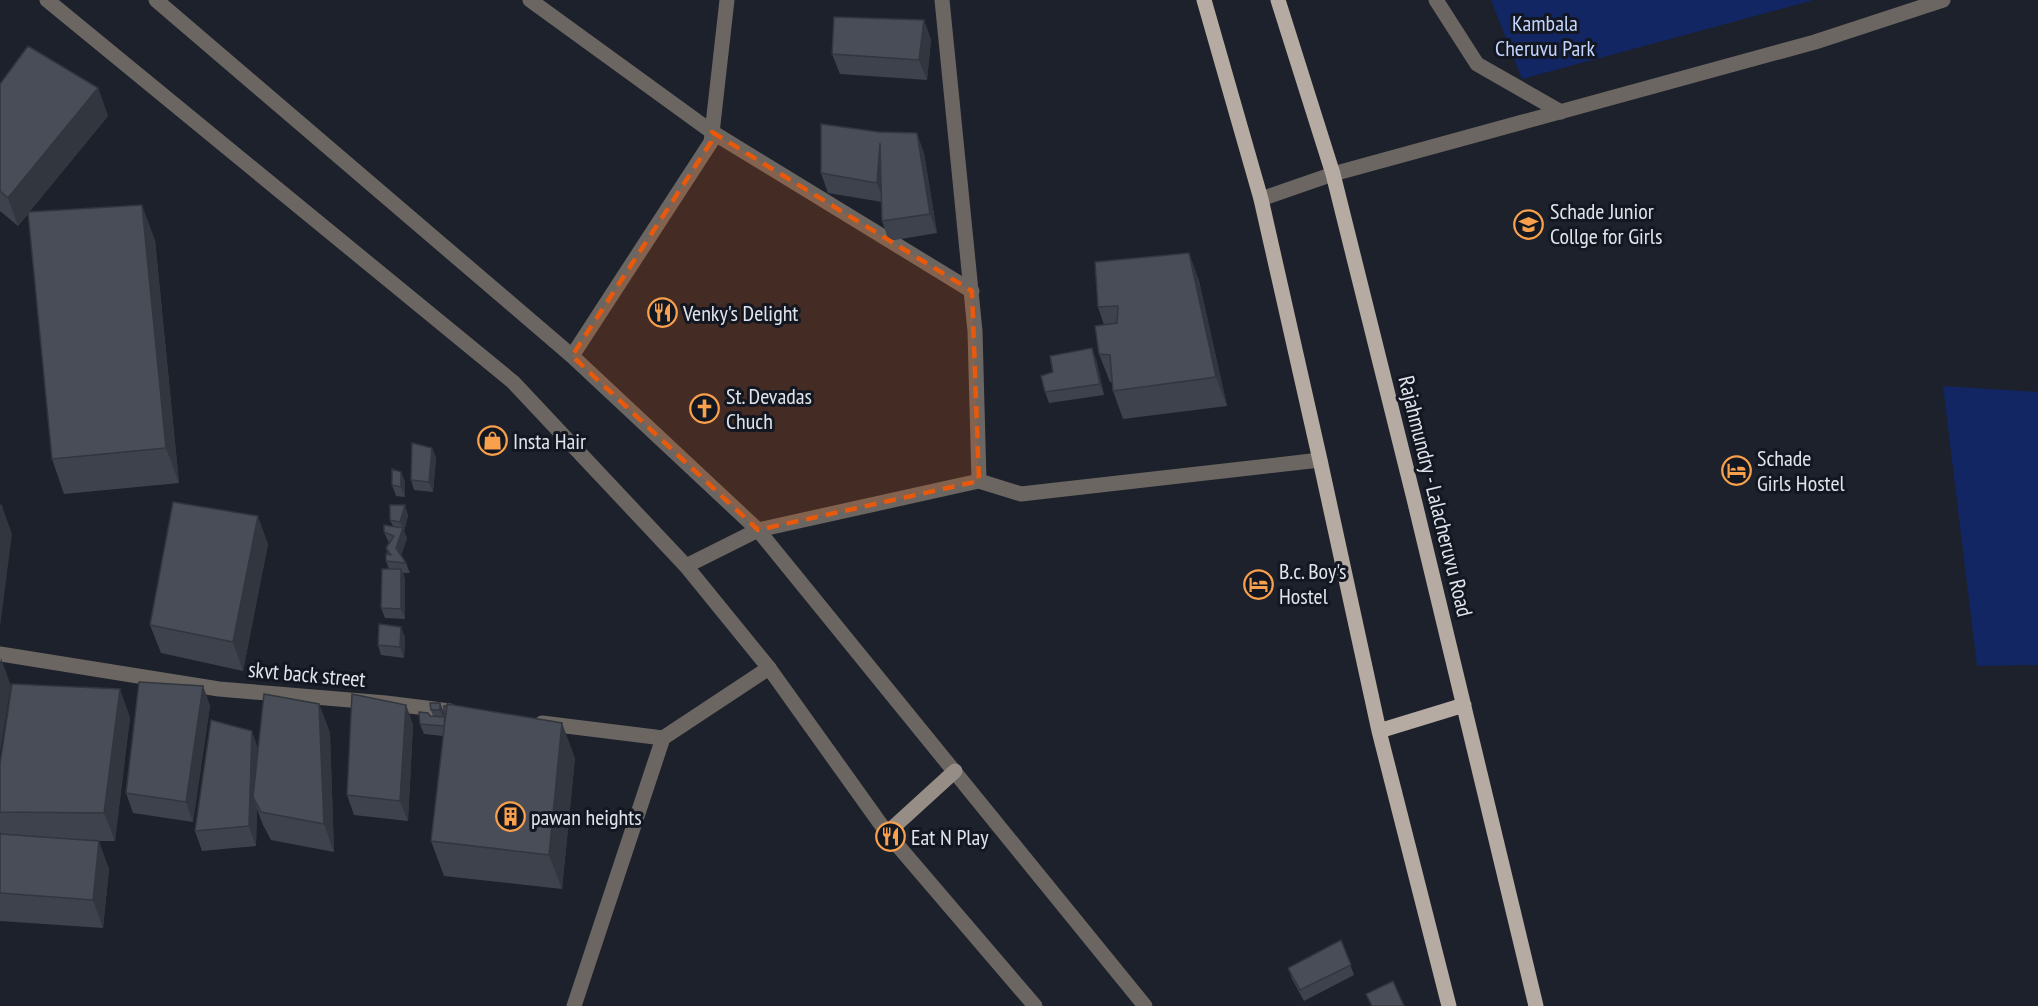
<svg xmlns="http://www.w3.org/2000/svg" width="2038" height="1006" viewBox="0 0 2038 1006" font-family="'PT Sans Narrow',sans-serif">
<rect width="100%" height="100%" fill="#1c212b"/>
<path fill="#122664" d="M 1491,0 L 1814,0 L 1522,79 Z
M 1943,386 L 2038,392 L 2038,665 L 1977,666 Z"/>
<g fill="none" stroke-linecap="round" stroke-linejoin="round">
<path stroke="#6b6661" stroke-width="15" d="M 1436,0 L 1477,64 L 1561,112"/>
<path stroke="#6b6661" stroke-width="15" d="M 530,0 L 712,132 L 972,291
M 942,0 L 975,331 L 979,481
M 572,356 L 711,142 L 727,0
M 686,566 L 758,530 L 979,481 L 1021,494 L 1320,460
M 0,654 L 219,689 L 386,703 L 450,711
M 542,723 L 663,738 L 769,668
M 574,1006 L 663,738"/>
<path stroke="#6b6661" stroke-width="15" d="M 47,0 L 513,382 L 686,566 L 769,668 L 887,833 L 1035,1006
M 156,0 L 572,356 L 758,530 L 1145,1006
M 1261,199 L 1333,174 L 1815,42 L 1943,0"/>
<path stroke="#958d86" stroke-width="15" d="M 887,833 L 955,771"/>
<path stroke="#b6aba2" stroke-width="15" d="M 1204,0 L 1261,199 L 1320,460 L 1379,731 L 1449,1006
M 1278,0 L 1333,174 L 1415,503 L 1536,1006
M 1379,731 L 1464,705"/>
</g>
<path fill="#3e424c" d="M 924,20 L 931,40 L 927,80 L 840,74 L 832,54 Z
M 0,84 L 98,88 L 108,116 L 30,211 L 155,240 L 179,483 L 64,494 L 52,459 L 28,214 L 18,226 L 0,211 Z
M 924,153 L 937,233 L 889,241 L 882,221 L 882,202 L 828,193 L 821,173 Z
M 1189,253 L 1199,281 L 1227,406 L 1123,419 L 1113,391 L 1112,382 L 1110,382 L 1099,354 L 1104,325 L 1098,307 Z
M 1096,359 L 1104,395 L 1049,403 L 1045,392 Z
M 432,448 L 436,458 L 433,492 L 414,490 L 411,480 Z
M 401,472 L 405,482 L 405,497 L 396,496 L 392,485 Z
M 405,505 L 408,516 L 404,531 L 407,538 L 401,555 L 406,563 L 410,573 L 403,573 L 405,579 L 405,619 L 385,618 L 381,608 L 389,569 L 386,561 L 388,555 L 386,548 L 389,543 L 384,532 L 393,526 L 390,520 Z
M 268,544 L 243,671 L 161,653 L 150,625 Z
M 405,637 L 404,658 L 381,655 L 378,645 Z
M 203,686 L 210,706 L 193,822 L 133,813 L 126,793 Z
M 440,703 L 444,713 L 575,758 L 562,889 L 444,876 L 431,841 L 443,736 L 424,734 L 420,724 L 430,716 L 433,716 L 431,710 Z
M 319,704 L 330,733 L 334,852 L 271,840 L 263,825 L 257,809 L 256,846 L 202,851 L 195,831 L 258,749 Z
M 406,705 L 413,725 L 408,821 L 354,815 L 347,795 Z
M 130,717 L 115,841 L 97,841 L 109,869 L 103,928 L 0,921 L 0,834 L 1,834 L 0,832 L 0,764 Z
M 1341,940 L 1354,975 L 1304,1001 L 1292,979 L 1288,968 Z"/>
<path fill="#32363e" d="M 924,20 L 931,40 L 927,80 L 919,60 Z
M 98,88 L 108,116 L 18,226 L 8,198 Z
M 917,133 L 924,153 L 937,233 L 930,214 Z
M 880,143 L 884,203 L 877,183 Z
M 142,205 L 155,240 L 179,483 L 166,448 Z
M 1189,253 L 1199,281 L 1227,406 L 1216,377 Z
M 1092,348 L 1096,359 L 1104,395 L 1100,384 Z
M 432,448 L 436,458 L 433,492 L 429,482 Z
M 401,472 L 405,482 L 405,497 L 401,487 Z
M 405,505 L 408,516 L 404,531 L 407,538 L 400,559 L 396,548 L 403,529 L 400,522 Z
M 2,506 L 12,534 L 0,627 L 0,522 Z
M 258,516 L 268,544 L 243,671 L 233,642 Z
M 401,569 L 405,579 L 405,619 L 401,609 Z
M 401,627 L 405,637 L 404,658 L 400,647 Z
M 1,658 L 11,686 L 0,753 L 0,664 Z
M 203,686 L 210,706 L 193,822 L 186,802 Z
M 120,689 L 130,717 L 115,841 L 104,813 Z
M 440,703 L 444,713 L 444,720 L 440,710 Z
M 319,704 L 330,733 L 334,852 L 324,824 Z
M 406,705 L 413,725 L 408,821 L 400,801 Z
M 562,723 L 575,758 L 562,889 L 549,855 Z
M 252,731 L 259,751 L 253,797 L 257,809 L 256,846 L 249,826 Z
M 99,841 L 109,869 L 103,928 L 93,900 Z"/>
<path fill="#484d58" stroke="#32363e" stroke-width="1.5" d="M 834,17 L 924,20 L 919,60 L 832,54 Z
M 28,46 L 98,88 L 8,198 L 0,191 L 0,84 Z
M 821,124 L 879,132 L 917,133 L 930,214 L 882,221 L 880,143 L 877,183 L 821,173 Z
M 142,205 L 166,448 L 52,459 L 28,212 Z
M 1189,253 L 1216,377 L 1113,391 L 1110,355 L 1099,354 L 1095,326 L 1117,323 L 1118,306 L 1098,307 L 1095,262 Z
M 1092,348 L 1100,384 L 1045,392 L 1041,376 L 1053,372 L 1050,356 Z
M 412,443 L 432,448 L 429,482 L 411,480 Z
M 392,469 L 401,472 L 401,487 L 392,485 Z
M 173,502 L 258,516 L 233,642 L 150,625 Z
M 0,505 L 2,506 L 0,522 Z
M 390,505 L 405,505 L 400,522 L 390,520 Z
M 384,525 L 403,528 L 396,548 L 406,563 L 386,561 L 386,554 L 391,555 L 386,548 L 394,536 L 384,532 Z
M 382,569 L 401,569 L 401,609 L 381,608 Z
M 379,624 L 401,627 L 400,647 L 378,645 Z
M 139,682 L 203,686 L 186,802 L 126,793 Z
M 12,684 L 120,689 L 104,813 L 0,812 L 0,764 Z
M 264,694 L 319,704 L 324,824 L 261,812 L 253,797 Z
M 352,694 L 406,705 L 400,801 L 347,795 Z
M 430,703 L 440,703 L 440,710 L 431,710 Z
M 447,704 L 562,723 L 549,855 L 431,841 Z
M 444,706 L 447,706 L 446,714 L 444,714 Z
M 419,712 L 428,713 L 430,716 L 445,717 L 444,726 L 420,724 Z
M 211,720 L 252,731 L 249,826 L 195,831 Z
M 0,834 L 99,841 L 93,900 L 0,893 Z
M 1341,940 L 1351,965 L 1300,990 L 1288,968 Z
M 1393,981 L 1404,1006 L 1372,1006 L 1366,994 Z"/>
<path fill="#e8590c" fill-opacity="0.2" stroke="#e8590c" stroke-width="4.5" stroke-dasharray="12 8" stroke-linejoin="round" d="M 712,132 L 972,291 L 979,481 L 758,530 L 572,356 L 711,142 Z"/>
<defs>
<symbol id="university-ring" viewBox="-11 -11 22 22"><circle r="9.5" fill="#131721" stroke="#f8a04b" stroke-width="1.5"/><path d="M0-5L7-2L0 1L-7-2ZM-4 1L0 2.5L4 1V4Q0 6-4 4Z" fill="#f8a04b"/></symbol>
<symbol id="restaurant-ring" viewBox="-11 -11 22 22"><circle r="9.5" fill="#131721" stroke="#f8a04b" stroke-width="1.5"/><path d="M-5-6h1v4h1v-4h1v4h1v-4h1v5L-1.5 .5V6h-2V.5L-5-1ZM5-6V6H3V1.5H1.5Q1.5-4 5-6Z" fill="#f8a04b"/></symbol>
<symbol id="church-ring" viewBox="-11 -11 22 22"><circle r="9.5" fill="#131721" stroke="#f8a04b" stroke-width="1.5"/><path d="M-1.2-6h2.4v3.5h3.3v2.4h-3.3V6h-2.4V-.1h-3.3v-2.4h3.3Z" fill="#f8a04b"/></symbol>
<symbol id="shop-ring" viewBox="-11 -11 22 22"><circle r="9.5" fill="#131721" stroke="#f8a04b" stroke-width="1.5"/><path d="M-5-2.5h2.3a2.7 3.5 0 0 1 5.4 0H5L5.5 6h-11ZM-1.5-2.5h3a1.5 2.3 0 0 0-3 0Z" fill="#f8a04b"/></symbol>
<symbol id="hotel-ring" viewBox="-11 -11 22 22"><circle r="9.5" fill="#131721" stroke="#f8a04b" stroke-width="1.5"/><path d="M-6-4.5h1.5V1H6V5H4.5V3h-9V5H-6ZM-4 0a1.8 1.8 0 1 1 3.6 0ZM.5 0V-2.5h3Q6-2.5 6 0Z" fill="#f8a04b"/></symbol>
<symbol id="building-ring" viewBox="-11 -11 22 22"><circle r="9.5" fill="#131721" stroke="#f8a04b" stroke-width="1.5"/><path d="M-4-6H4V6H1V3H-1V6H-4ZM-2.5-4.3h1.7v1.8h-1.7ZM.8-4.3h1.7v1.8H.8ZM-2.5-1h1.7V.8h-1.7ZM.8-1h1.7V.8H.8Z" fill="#f8a04b"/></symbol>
</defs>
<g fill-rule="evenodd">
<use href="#university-ring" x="1512" y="208" width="33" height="33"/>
<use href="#restaurant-ring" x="646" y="296" width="33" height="33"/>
<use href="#church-ring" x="688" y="392" width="33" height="33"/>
<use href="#shop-ring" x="476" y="424" width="33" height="33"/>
<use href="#hotel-ring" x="1720" y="454" width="33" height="33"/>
<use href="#hotel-ring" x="1242" y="568" width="33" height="33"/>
<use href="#building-ring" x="494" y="800" width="33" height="33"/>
<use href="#restaurant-ring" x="874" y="820" width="33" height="33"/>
</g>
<g text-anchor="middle" stroke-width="6" stroke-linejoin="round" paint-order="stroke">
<g font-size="22" fill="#c3d5ff" stroke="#131721">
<text x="1545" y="31">Kambala<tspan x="1545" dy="25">Cheruvu Park</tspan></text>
</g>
<g font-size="22" fill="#e1e4eb" stroke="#131721" text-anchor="start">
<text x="1550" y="219">Schade Junior<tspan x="1550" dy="25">Collge for Girls</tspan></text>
<text x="683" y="321">Venky's Delight</text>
<text x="726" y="404">St. Devadas<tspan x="726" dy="25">Chuch</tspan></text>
<text x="513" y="449">Insta Hair</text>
<text x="1757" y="466">Schade<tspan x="1757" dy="25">Girls Hostel</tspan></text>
<text x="1279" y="579">B.c. Boy's<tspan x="1279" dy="25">Hostel</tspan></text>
<text x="531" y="825">pawan heights</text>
<text x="911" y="845">Eat N Play</text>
</g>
<g font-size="22" fill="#e1e4eb" stroke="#131721">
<text transform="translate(1436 496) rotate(76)" y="8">Rajahmundry - Lalacheruvu Road</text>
<text transform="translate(307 674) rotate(5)" y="8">skvt back street</text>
</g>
</g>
</svg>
